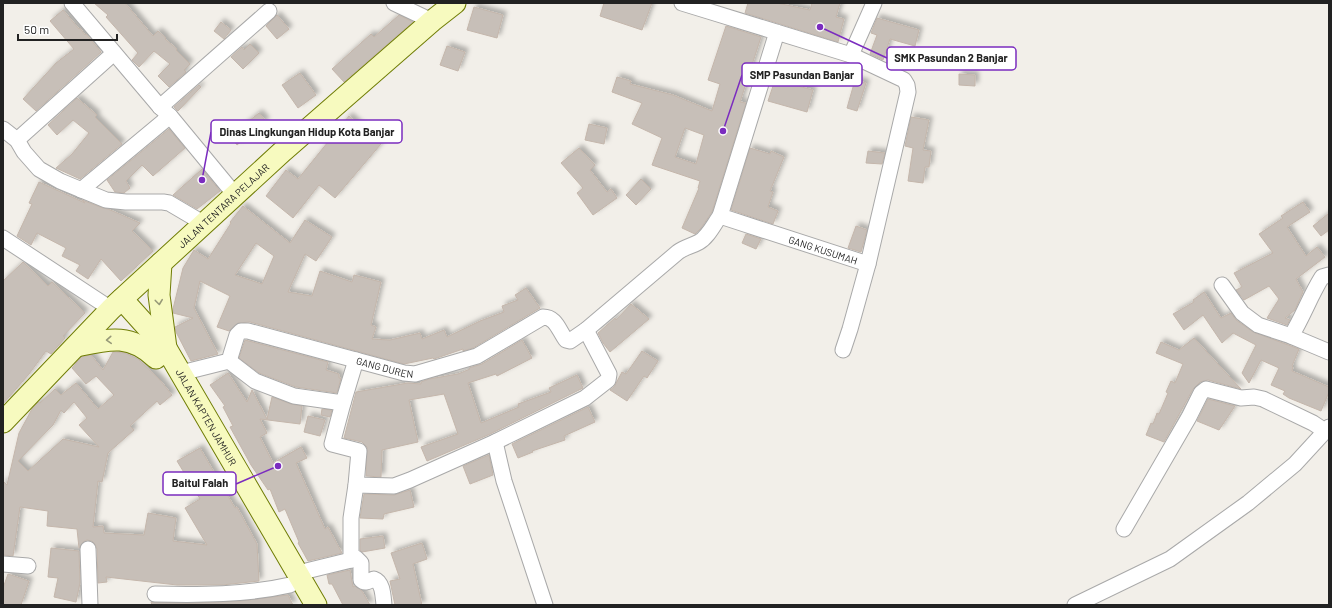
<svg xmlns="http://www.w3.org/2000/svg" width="1332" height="608" viewBox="0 0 1332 608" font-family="Barlow,sans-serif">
<defs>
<filter id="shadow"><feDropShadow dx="3.5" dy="-3.5" stdDeviation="2" flood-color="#0004"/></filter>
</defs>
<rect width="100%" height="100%" fill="#f2efe9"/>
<path fill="#c7bfb8" stroke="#c4b6ab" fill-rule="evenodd" filter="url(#shadow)" d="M 94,3 L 125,3 L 153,36 L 158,31 L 166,38 L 165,39 L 177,49 L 176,50 L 190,64 L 184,70 L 186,72 L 169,87 L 158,76 L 170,64 L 154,51 L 139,67 L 132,60 L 138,53 L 106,17 L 108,15 Z
M 604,3 L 652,3 L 642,30 L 600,16 Z
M 748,3 L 777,3 L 810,10 L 812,3 L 840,3 L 836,17 L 844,19 L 838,42 L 745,13 Z
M 474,7 L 503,15 L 497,38 L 467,30 Z
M 63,10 L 79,29 L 80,28 L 85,35 L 86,34 L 101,52 L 36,111 L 23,99 L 56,63 L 74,49 L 50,21 Z
M 277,15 L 289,29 L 277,39 L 266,26 Z
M 399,15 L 413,22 L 344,82 L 332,69 L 371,34 L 374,37 Z
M 877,18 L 919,30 L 915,46 L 890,39 L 883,60 L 870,54 L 877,35 L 871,33 Z
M 221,22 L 231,30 L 224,39 L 214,31 Z
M 726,26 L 761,37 L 740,102 L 746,103 L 712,212 L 701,228 L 695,234 L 682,228 L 699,188 L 698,188 L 700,181 L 652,165 L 662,138 L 632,124 L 642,103 L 612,92 L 617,77 L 631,81 L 630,84 L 673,95 L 712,111 L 720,84 L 708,80 ZM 685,128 L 704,135 L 696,164 L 675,157 Z
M 250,44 L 259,53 L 243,69 L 231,57 L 242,47 L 244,50 Z
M 447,46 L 465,52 L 458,71 L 440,65 Z
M 300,73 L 316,95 L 298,108 L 282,85 Z
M 959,74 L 975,75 L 975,86 L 959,85 Z
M 775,80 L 813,90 L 807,112 L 768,101 Z
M 855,80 L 866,83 L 857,111 L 847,108 Z
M 199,85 L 201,87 L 178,111 L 174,107 Z
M 77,98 L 97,115 L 95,117 L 122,144 L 80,179 L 56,168 L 72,154 L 89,133 L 73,120 L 57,135 L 48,125 Z
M 259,113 L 266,121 L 237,145 L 230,136 Z
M 349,116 L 381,144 L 335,198 L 319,185 L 293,218 L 266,196 L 286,170 L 298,179 Z
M 911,117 L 929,120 L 923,150 L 931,151 L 929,167 L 925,167 L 923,183 L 908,181 L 913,148 L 905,146 Z
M 589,124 L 607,128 L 604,144 L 585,140 Z
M 169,129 L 185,148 L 153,176 L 142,165 L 126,181 L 130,188 L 124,193 L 115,192 L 107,180 Z
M 579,148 L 595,165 L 590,170 L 607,192 L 611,189 L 617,198 L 593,215 L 577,193 L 583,188 L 561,163 Z
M 750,148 L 770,154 L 771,151 L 784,157 L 770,191 L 773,192 L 768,207 L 778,211 L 773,224 L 731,210 Z
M 868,151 L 885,153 L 882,164 L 866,163 Z
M 202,169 L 220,191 L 197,209 L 173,195 Z
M 641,179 L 651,189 L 636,205 L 626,195 Z
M 39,182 L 85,203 L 82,200 L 103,208 L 108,209 L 140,223 L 132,231 L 153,251 L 121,281 L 101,259 L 88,279 L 76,271 L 80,265 L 62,256 L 66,248 L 37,233 L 31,245 L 17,236 L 32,204 L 29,203 Z
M 1303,202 L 1310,212 L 1287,227 L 1306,256 L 1317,247 L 1325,257 L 1296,279 L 1303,292 L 1295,310 L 1285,318 L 1290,320 L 1287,325 L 1267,318 L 1279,299 L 1269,286 L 1244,300 L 1236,290 L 1242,287 L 1234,273 L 1273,253 L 1259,234 L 1283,218 L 1281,216 Z
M 243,206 L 290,243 L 305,220 L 332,237 L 316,261 L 305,254 L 288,292 L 312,296 L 320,271 L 352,282 L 354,275 L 381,282 L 371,325 L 376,327 L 372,339 L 390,340 L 420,333 L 422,339 L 444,330 L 447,337 L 480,321 L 504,312 L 502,306 L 518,300 L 515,295 L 526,288 L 540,308 L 473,348 L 463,351 L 463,349 L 434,359 L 433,358 L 404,364 L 250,322 L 238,323 L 229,331 L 217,327 L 230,296 L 200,281 L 194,308 L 218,354 L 191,361 L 176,332 L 175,327 L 193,318 L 173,313 L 173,309 L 183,268 L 194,250 L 208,259 L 231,223 L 230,222 ZM 256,243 L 274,256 L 262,284 L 235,275 Z
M 1329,213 L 1329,230 L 1321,236 L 1313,226 Z
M 856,226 L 867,230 L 861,252 L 848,248 Z
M 746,234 L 761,239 L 756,249 L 742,243 Z
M 23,262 L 48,286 L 52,282 L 85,313 L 63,336 L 65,338 L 51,354 L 46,351 L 29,374 L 3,404 L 3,281 Z
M 1204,292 L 1221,318 L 1231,313 L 1236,320 L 1253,332 L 1299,349 L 1292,366 L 1293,367 L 1292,371 L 1329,387 L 1329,392 L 1321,411 L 1289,398 L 1283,394 L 1285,391 L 1271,385 L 1279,368 L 1261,360 L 1249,383 L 1242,373 L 1256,345 L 1233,333 L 1222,343 L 1203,315 L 1184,330 L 1173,314 L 1194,302 L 1193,300 Z
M 631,304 L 649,319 L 610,352 L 603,343 L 598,333 L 615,318 L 616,320 Z
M 1194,338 L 1241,389 L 1208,380 L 1200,382 L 1193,389 L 1164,442 L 1146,435 L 1151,423 L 1153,424 L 1157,413 L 1159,414 L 1168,393 L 1166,392 L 1171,381 L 1175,383 L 1183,364 L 1156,353 L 1161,342 L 1179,350 Z
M 245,340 L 328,362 L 326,370 L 339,374 L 339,378 L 341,378 L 337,393 L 296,387 L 259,373 L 239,358 Z
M 522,340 L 532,358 L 497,376 L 496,374 L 468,383 L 481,423 L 519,407 L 518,404 L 551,392 L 549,388 L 577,375 L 583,388 L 488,435 L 427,461 L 421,447 L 458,434 L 444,394 L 409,400 L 418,442 L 382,450 L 381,477 L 366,476 L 367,447 L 362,442 L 344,438 L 356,392 L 408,383 L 421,384 L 421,382 L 429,379 L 458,374 L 470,369 L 469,368 L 482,364 Z
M 642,351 L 658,361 L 647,378 L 644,376 L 627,401 L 610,390 L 614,387 L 622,372 L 626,374 Z
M 113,352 L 125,353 L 138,359 L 160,380 L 172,395 L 160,405 L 157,401 L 130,426 L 134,430 L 108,453 L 102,482 L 98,481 L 93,527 L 103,526 L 104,533 L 144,535 L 148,513 L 176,518 L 173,541 L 207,545 L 185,508 L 200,499 L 177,461 L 200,448 L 235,508 L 237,507 L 257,544 L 259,581 L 222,585 L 177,585 L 106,577 L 107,582 L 98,583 L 97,549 L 95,544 L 92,541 L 87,540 L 83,542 L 79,548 L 77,529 L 47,526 L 48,511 L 20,507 L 13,556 L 3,555 L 3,481 L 7,485 L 19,433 L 32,409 L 38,402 L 40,403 L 55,389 L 61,395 L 76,383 L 98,409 L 114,395 L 96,376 L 86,384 L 72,368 L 81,357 L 91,355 L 103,370 ZM 74,402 L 87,418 L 79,425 L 99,447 L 63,439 L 28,471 L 18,461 L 53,425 L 61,410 L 64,413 Z
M 228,373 L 247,402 L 252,390 L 267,419 L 272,397 L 291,404 L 302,406 L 300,424 L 260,419 L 267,433 L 260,437 L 273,463 L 301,447 L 307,458 L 296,463 L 325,529 L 328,527 L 342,553 L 308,561 L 298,543 L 299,542 L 285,509 L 279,512 L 270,489 L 268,490 L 251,465 L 230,427 L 233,426 L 223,407 L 225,406 L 210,385 Z
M 1208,399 L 1235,406 L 1219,430 L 1197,421 Z
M 588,407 L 595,422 L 564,436 L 565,440 L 532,451 L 533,452 L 518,458 L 512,444 Z
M 322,409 L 332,410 L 330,417 L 321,415 Z
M 308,416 L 325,420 L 320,436 L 304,432 Z
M 489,455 L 493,475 L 470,484 L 463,466 Z
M 410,490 L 414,507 L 384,514 L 383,519 L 360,518 L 364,494 L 394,495 Z
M 383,536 L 385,548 L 362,552 L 360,550 L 360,539 Z
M 422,543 L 427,559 L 413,564 L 422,605 L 395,605 L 390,581 L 400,579 L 391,553 Z
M 51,548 L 79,551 L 80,583 L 76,602 L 54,597 L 58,578 L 48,577 Z
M 350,570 L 353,587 L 355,586 L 362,591 L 370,605 L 343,605 L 332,584 L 329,584 L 327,575 Z
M 8,574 L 29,581 L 21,605 L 3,605 L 3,588 Z
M 288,595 L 293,605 L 152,605 L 151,602 L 189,603 L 240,601 Z"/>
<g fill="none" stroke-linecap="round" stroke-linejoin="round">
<defs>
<g id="street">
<path d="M 72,3 L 160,107 L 170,116 L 236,196"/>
<path d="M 394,3 L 432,21"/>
<path d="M 682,3 L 851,55 L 904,80 L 907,85 L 908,92 L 868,264 L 720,216 L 777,32"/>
<path d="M 851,55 L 874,3"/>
<path d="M 160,107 L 269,11"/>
<path d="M 3,129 L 17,140 L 24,152 L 39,169 L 60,181 L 106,200 L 126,202 L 163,202 L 169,203 L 203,223"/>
<path d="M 17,140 L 114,53"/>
<path d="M 81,190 L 170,116"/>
<path d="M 3,238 L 111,309"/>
<path d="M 1222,285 L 1242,313 L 1258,325 L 1291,336 L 1329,352"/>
<path d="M 1291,336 C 1303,317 1310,296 1322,277 L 1329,275"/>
<path d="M 843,350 L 850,329 L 868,264"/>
<path d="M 229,361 L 255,381 L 294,396 L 343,403 L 356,360"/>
<path id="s1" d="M 181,373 L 229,361 L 237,335 L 241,331 L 248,331 L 404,373 L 415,374 L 477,356 L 543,317 C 555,317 558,328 564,337 L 566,340 L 570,341 L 586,330 L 678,252 C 685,247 692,246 699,242 C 708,237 714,224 720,216"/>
<path d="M 343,403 L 332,444 L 359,451 L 356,485 L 351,518 L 351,560 L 356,558 L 361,563 L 361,580 C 365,584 369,581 374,579 C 383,582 383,596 384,605"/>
<path d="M 495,442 L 504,481 L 545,605"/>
<path d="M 356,485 L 394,486 L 410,480 L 495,442 L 585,398 L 608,380 L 609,374 L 586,330"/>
<path d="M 1124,529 L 1189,417 L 1201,393 L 1206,389 L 1241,398 L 1254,397 L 1263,399 L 1313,423 L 1325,431"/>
<path d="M 88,549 L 90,605"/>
<path d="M 3,564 L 28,566"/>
<path d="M 298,573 L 351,560"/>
<path d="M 155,594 C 200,595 246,595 290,585"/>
<path d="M 1075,605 L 1170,559 L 1248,503 L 1295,464 L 1329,427"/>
</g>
<g id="secondary">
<path d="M 161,263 L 159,295 L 166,348"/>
<path id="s2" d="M 122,299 L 166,348 L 316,605"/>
<path d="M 77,346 C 109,339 130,333 156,358"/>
<path id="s3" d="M 3,422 L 111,309 L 283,151 L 432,21 L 455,3"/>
</g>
</defs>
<use href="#street" stroke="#a9a9a9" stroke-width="17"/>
<use href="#secondary" stroke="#707d05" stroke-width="23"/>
<use href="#street" stroke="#fff" stroke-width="15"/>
<use href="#secondary" stroke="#f7fabf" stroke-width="21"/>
</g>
<defs><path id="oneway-chevron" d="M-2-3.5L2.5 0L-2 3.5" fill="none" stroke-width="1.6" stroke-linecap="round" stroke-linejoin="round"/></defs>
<g stroke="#979978">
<use href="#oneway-chevron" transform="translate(159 302) rotate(83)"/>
<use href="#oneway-chevron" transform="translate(109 340) rotate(176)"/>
</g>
<g text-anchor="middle" stroke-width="3" stroke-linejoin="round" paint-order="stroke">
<g font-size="10" fill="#222" stroke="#fff">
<text dy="4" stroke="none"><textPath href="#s3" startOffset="309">JALAN TENTARA PELAJAR</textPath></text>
<text transform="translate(823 250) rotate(18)" y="4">GANG KUSUMAH</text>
<text dy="4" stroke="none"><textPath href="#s1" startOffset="231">GANG DUREN</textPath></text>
<text dy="4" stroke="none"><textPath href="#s2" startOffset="146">JALAN KAPTEN JAMHUR</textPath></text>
</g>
</g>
<path fill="none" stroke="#7b2cbf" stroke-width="1.5" d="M820 27L887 58M723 131L742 75M202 180L211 132M278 466L236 484"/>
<g fill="#7b2cbf" stroke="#fff" stroke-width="1.5">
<circle cx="820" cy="27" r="4"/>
<circle cx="723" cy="131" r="4"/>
<circle cx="202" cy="180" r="4"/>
<circle cx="278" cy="466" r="4"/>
</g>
<g fill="#fff" stroke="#7b2cbf" stroke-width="1.5">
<rect x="887" y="47" width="129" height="23" rx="4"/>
<rect x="742" y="63" width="120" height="23" rx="4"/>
<rect x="211" y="120" width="191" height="23" rx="4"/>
<rect x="163" y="472" width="73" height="23" rx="4"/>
</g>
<g font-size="11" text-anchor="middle" font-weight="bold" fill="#222">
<text x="951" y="62">SMK Pasundan 2 Banjar</text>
<text x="802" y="79">SMP Pasundan Banjar</text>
<text x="307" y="136">Dinas Lingkungan Hidup Kota Banjar</text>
<text x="200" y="487">Baitul Falah</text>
</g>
<rect width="1332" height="608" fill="none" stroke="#222222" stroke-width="8"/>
<path d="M18 34v6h99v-6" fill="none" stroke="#222222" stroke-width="2"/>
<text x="24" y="34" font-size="12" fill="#222222" stroke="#ffffff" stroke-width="3" paint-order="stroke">50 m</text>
</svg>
